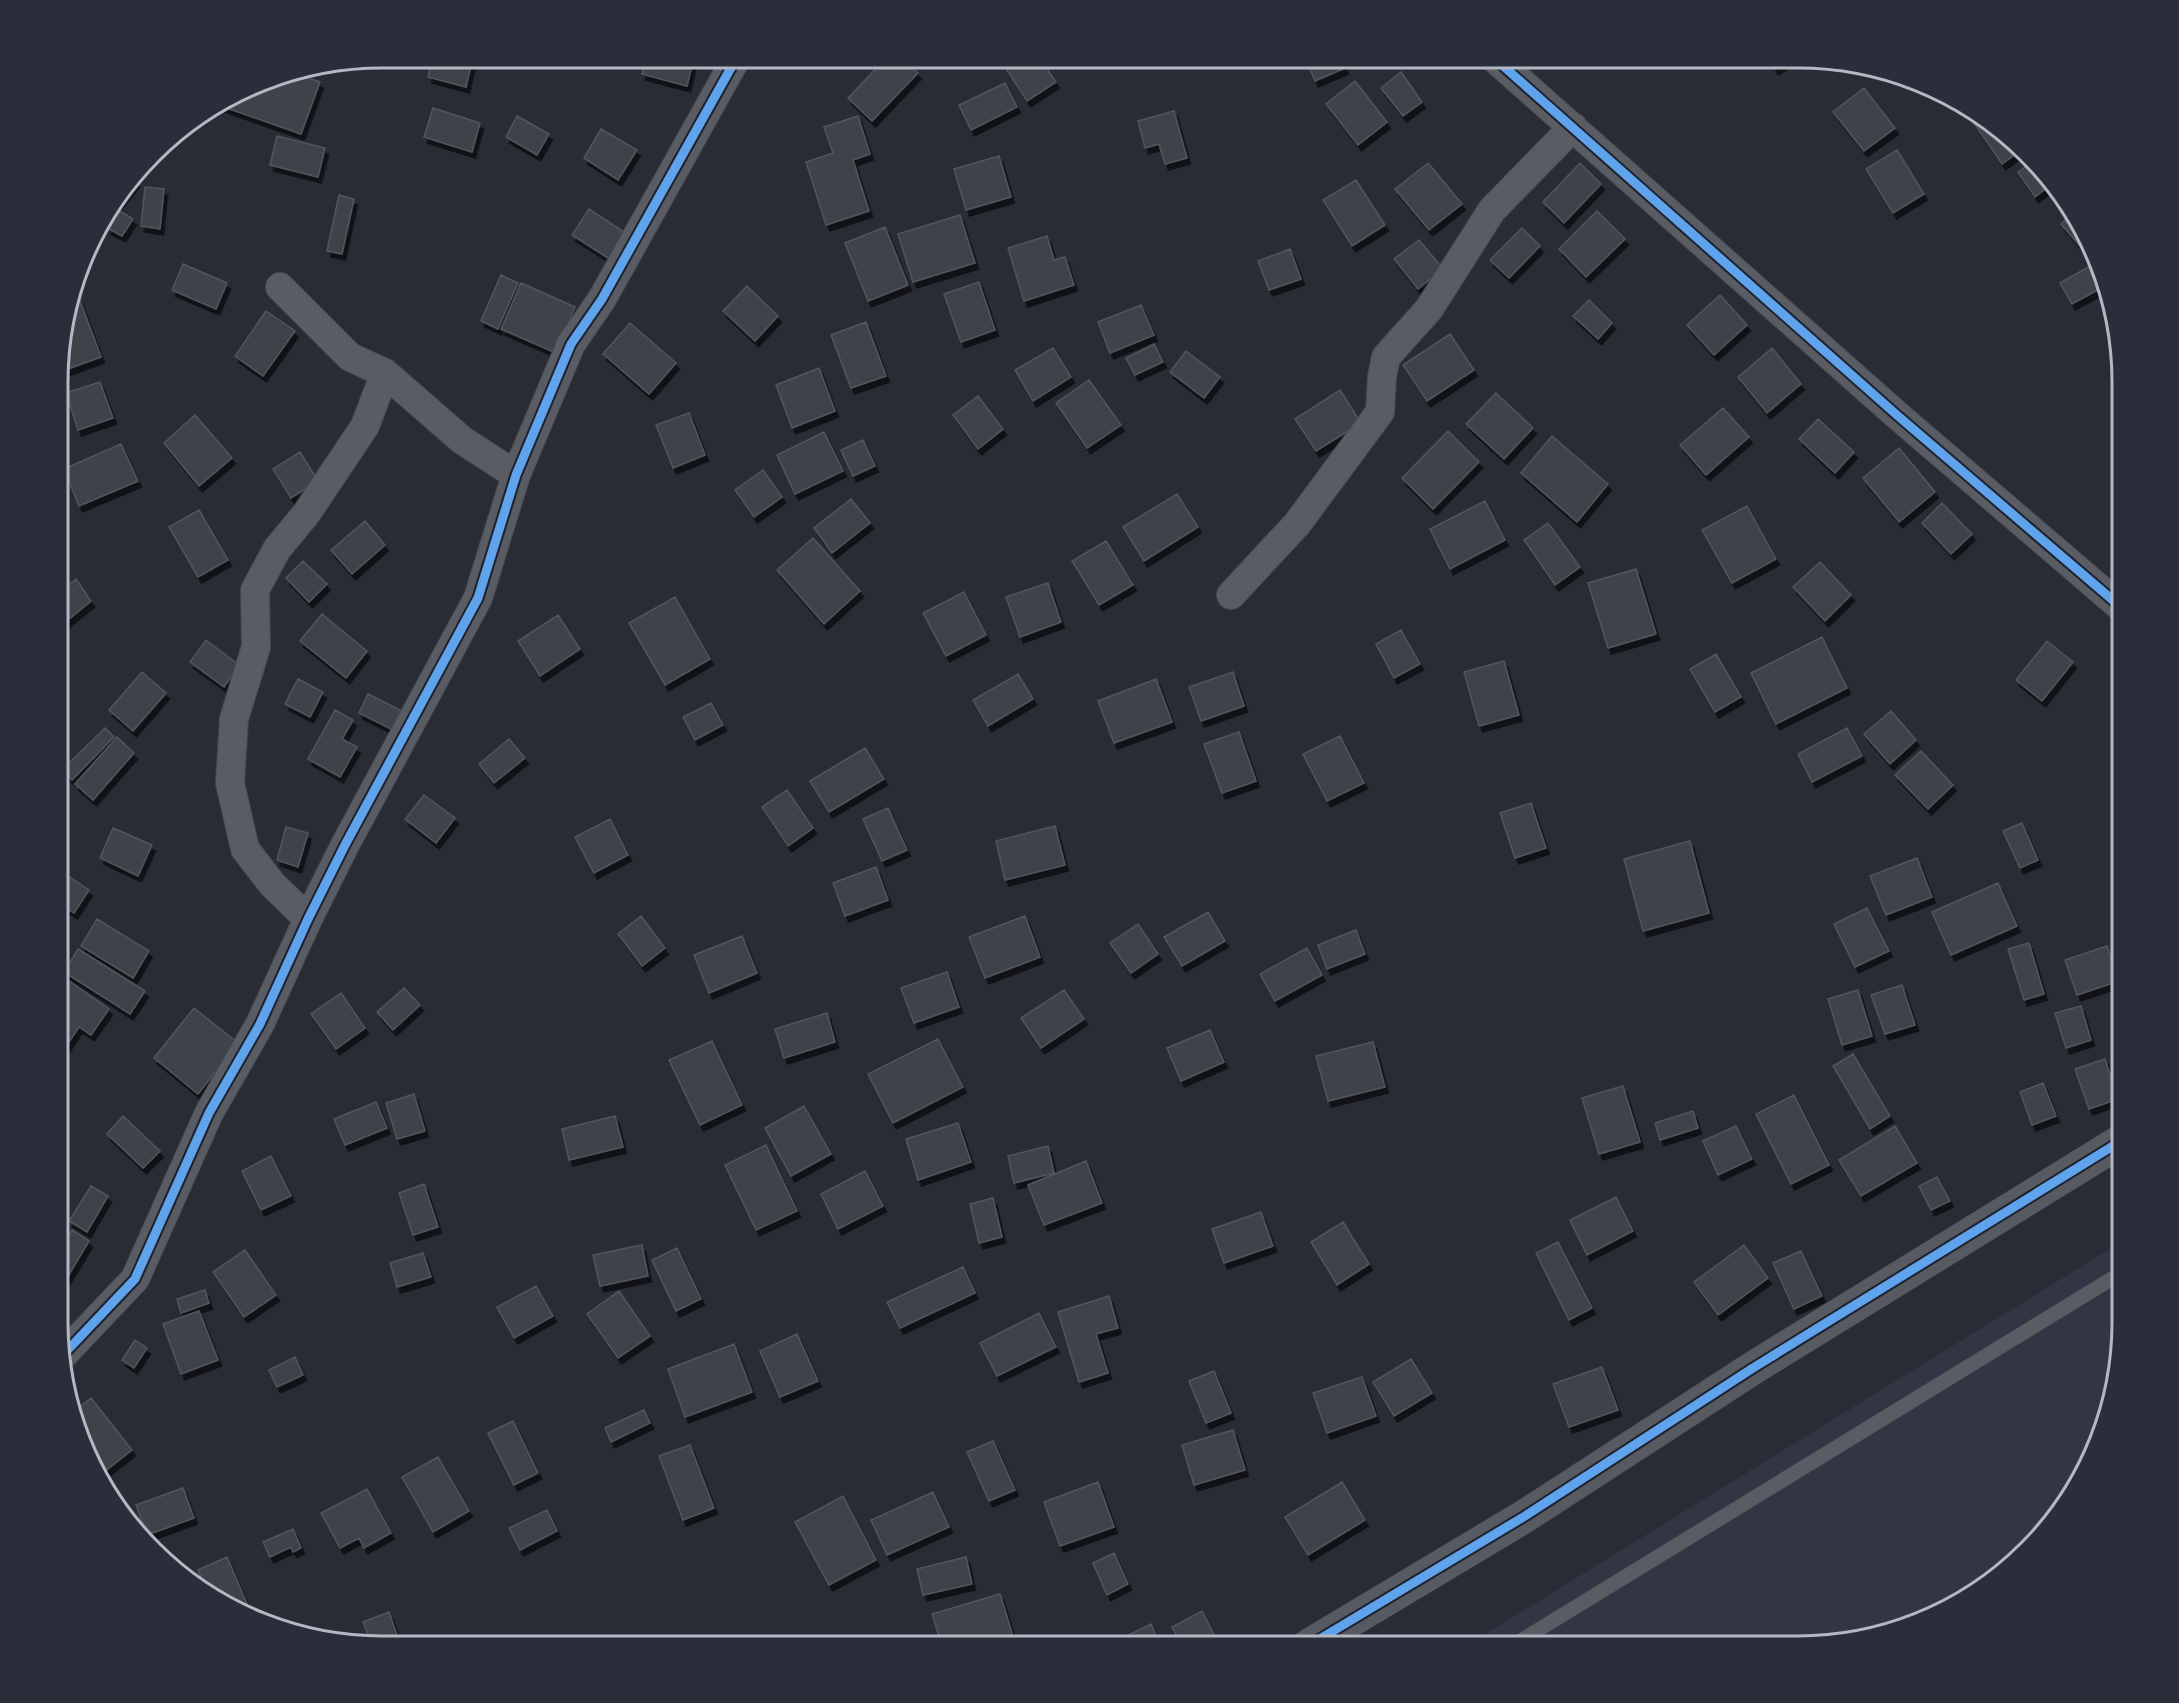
<svg xmlns="http://www.w3.org/2000/svg" width="2179" height="1703" viewBox="0 0 2179 1703" font-family="'DejaVu Sans',sans-serif">
<defs>
<filter id="shadow"><feDropShadow dx="3.5" dy="6" stdDeviation="0" flood-color="#0009"/></filter>
</defs>
<rect width="100%" height="100%" fill="#2a2c35"/>
<path fill="#323644" d="M 2121,1242 L 2121,1343 L 2097,1446 L 2041,1536 L 1978,1591 L 1922,1621 L 1798,1646 L 1466,1646 Z"/>
<path fill="#41434a" stroke="#51545d" stroke-width="1.5" filter="url(#shadow)" d="M 432,57 L 473,57 L 466,87 L 428,77 Z
M 646,57 L 694,57 L 687,86 L 642,74 Z
M 887,57 L 902,57 L 918,73 L 872,121 L 848,98 Z
M 1001,57 L 1039,57 L 1056,82 L 1027,101 L 999,58 Z
M 1305,57 L 1341,57 L 1345,68 L 1315,81 Z
M 1768,58 L 1793,58 L 1775,69 Z
M 292,72 L 320,82 L 301,134 L 221,106 L 277,74 Z
M 1401,72 L 1422,102 L 1403,116 L 1381,88 Z
M 1355,81 L 1387,122 L 1358,145 L 1326,104 Z
M 1005,83 L 1017,107 L 971,130 L 959,105 Z
M 1864,88 L 1895,128 L 1864,151 L 1833,112 Z
M 433,108 L 480,123 L 472,152 L 424,137 Z
M 1174,111 L 1187,158 L 1165,164 L 1159,144 L 1145,148 L 1138,121 Z
M 1976,115 L 2012,138 L 2021,150 L 2002,164 L 1971,119 Z
M 517,116 L 549,134 L 537,155 L 506,137 Z
M 858,116 L 870,154 L 853,160 L 869,211 L 826,225 L 806,162 L 833,153 L 824,127 Z
M 601,129 L 637,150 L 618,180 L 584,158 Z
M 277,136 L 325,148 L 318,177 L 270,165 Z
M 1897,150 L 1924,194 L 1893,213 L 1866,169 Z
M 999,156 L 1011,197 L 966,210 L 954,169 Z
M 1428,163 L 1462,204 L 1429,230 L 1395,189 Z
M 1580,163 L 1601,184 L 1564,223 L 1543,202 Z
M 2031,163 L 2049,186 L 2035,197 L 2018,172 Z
M 134,179 L 136,181 L 109,215 L 106,213 Z
M 1356,180 L 1385,225 L 1352,246 L 1323,200 Z
M 145,187 L 164,189 L 160,229 L 141,226 Z
M 339,195 L 354,199 L 342,254 L 327,251 Z
M 589,209 L 627,234 L 611,260 L 572,235 Z
M 118,210 L 133,219 L 122,236 L 107,228 Z
M 1597,211 L 1625,239 L 1586,277 L 1559,249 Z
M 960,215 L 975,263 L 913,282 L 898,234 Z
M 2071,215 L 2089,238 L 2092,247 L 2085,252 L 2061,224 Z
M 885,227 L 908,285 L 868,301 L 845,243 Z
M 1522,228 L 1540,246 L 1509,278 L 1490,260 Z
M 1047,236 L 1054,260 L 1065,257 L 1074,285 L 1024,301 L 1008,248 Z
M 1419,240 L 1443,269 L 1418,289 L 1394,259 Z
M 1290,249 L 1301,279 L 1269,290 L 1258,261 Z
M 2097,262 L 2105,286 L 2072,304 L 2060,283 Z
M 183,264 L 227,283 L 216,309 L 172,290 Z
M 501,275 L 518,283 L 498,329 L 481,321 Z
M 979,282 L 995,330 L 961,342 L 944,294 Z
M 521,283 L 575,307 L 556,353 L 501,329 Z
M 747,286 L 778,316 L 755,341 L 723,311 Z
M 1720,295 L 1747,325 L 1714,355 L 1687,325 Z
M 79,298 L 101,357 L 65,370 L 60,356 L 60,338 L 73,300 Z
M 1589,300 L 1612,323 L 1598,339 L 1573,316 Z
M 2111,304 L 2116,318 L 2117,326 L 2105,309 Z
M 1141,305 L 1154,335 L 1110,353 L 1098,322 Z
M 266,311 L 295,331 L 263,376 L 235,356 Z
M 866,322 L 886,376 L 851,388 L 831,335 Z
M 630,323 L 676,363 L 649,394 L 603,354 Z
M 1450,334 L 1474,370 L 1427,401 L 1403,365 Z
M 1154,344 L 1163,362 L 1135,375 L 1126,358 Z
M 1053,348 L 1071,377 L 1033,401 L 1015,370 Z
M 1772,348 L 1801,384 L 1767,413 L 1738,377 Z
M 1186,351 L 1220,377 L 1204,398 L 1170,372 Z
M 819,368 L 835,411 L 792,428 L 776,385 Z
M 1089,380 L 1121,425 L 1087,448 L 1056,403 Z
M 100,382 L 113,418 L 78,430 L 66,393 Z
M 1340,390 L 1361,423 L 1316,451 L 1295,419 Z
M 1496,393 L 1533,428 L 1504,459 L 1466,424 Z
M 978,396 L 1003,429 L 978,449 L 953,415 Z
M 1723,408 L 1749,437 L 1706,475 L 1680,445 Z
M 689,413 L 705,455 L 673,468 L 656,425 Z
M 195,415 L 232,458 L 199,486 L 164,443 Z
M 1818,419 L 1854,452 L 1835,473 L 1799,439 Z
M 1448,431 L 1479,462 L 1433,509 L 1402,478 Z
M 824,432 L 843,471 L 795,494 L 777,455 Z
M 1552,436 L 1608,484 L 1577,522 L 1521,473 Z
M 863,440 L 875,466 L 853,476 L 841,450 Z
M 121,444 L 138,481 L 79,506 L 64,469 Z
M 1899,448 L 1935,492 L 1899,522 L 1863,478 Z
M 300,452 L 318,481 L 291,498 L 273,469 Z
M 763,470 L 782,497 L 754,517 L 735,490 Z
M 1177,494 L 1198,527 L 1144,561 L 1123,527 Z
M 851,499 L 870,523 L 832,553 L 814,528 Z
M 1485,501 L 1505,540 L 1450,569 L 1430,529 Z
M 1942,503 L 1972,534 L 1951,554 L 1922,523 Z
M 1747,506 L 1776,559 L 1732,583 L 1702,530 Z
M 199,510 L 228,560 L 198,577 L 169,527 Z
M 365,521 L 385,545 L 352,574 L 331,550 Z
M 1548,523 L 1580,567 L 1555,585 L 1524,540 Z
M 813,538 L 860,591 L 824,624 L 777,570 Z
M 1106,541 L 1133,585 L 1099,605 L 1072,561 Z
M 303,561 L 327,584 L 309,602 L 286,578 Z
M 1820,562 L 1851,595 L 1825,621 L 1793,587 Z
M 1636,569 L 1656,634 L 1608,648 L 1588,583 Z
M 76,579 L 91,601 L 63,624 L 59,619 L 59,592 Z
M 1048,583 L 1061,622 L 1020,637 L 1006,597 Z
M 964,592 L 986,635 L 946,656 L 923,613 Z
M 675,597 L 710,659 L 665,685 L 629,623 Z
M 322,614 L 367,651 L 346,678 L 300,641 Z
M 558,615 L 580,649 L 540,676 L 518,641 Z
M 1401,630 L 1420,664 L 1394,678 L 1376,644 Z
M 1822,637 L 1847,688 L 1776,724 L 1751,673 Z
M 206,640 L 239,665 L 224,687 L 190,662 Z
M 2047,641 L 2073,662 L 2042,701 L 2016,680 Z
M 1716,654 L 1741,697 L 1715,712 L 1690,669 Z
M 1504,661 L 1519,715 L 1479,726 L 1464,672 Z
M 142,672 L 166,693 L 133,731 L 109,710 Z
M 1233,672 L 1244,706 L 1201,721 L 1189,687 Z
M 1018,674 L 1033,699 L 988,726 L 973,700 Z
M 298,679 L 323,692 L 310,717 L 285,704 Z
M 1156,679 L 1172,722 L 1114,743 L 1098,701 Z
M 368,694 L 406,713 L 397,732 L 359,713 Z
M 711,703 L 723,725 L 695,740 L 683,717 Z
M 335,710 L 353,720 L 342,739 L 357,747 L 340,777 L 308,759 Z
M 1891,711 L 1916,740 L 1890,764 L 1864,734 Z
M 105,728 L 114,737 L 72,780 L 62,770 Z
M 1847,728 L 1862,756 L 1812,782 L 1798,754 Z
M 1239,732 L 1256,781 L 1222,793 L 1204,744 Z
M 1340,736 L 1364,783 L 1327,801 L 1303,754 Z
M 117,737 L 134,753 L 93,800 L 75,784 Z
M 509,739 L 525,758 L 494,783 L 479,764 Z
M 865,748 L 884,779 L 829,812 L 810,781 Z
M 1921,751 L 1953,785 L 1928,809 L 1895,775 Z
M 787,790 L 813,828 L 788,846 L 762,807 Z
M 424,795 L 455,818 L 436,843 L 405,819 Z
M 1531,803 L 1546,848 L 1515,858 L 1500,813 Z
M 888,808 L 907,850 L 882,861 L 863,819 Z
M 610,819 L 628,855 L 594,873 L 575,837 Z
M 2022,823 L 2038,860 L 2020,868 L 2003,831 Z
M 1055,826 L 1065,865 L 1005,880 L 996,841 Z
M 286,827 L 308,833 L 298,867 L 277,860 Z
M 113,828 L 152,845 L 138,876 L 100,858 Z
M 1690,841 L 1709,913 L 1643,931 L 1624,859 Z
M 1917,858 L 1932,897 L 1886,915 L 1870,876 Z
M 876,867 L 888,900 L 845,916 L 833,883 Z
M 59,870 L 89,890 L 74,913 L 59,903 Z
M 1998,883 L 2017,926 L 1951,955 L 1932,912 Z
M 1867,908 L 1889,951 L 1855,967 L 1834,924 Z
M 1208,912 L 1225,941 L 1182,966 L 1164,937 Z
M 641,916 L 665,948 L 642,966 L 618,934 Z
M 1025,916 L 1040,957 L 985,978 L 969,937 Z
M 97,919 L 149,951 L 133,978 L 81,946 Z
M 1138,924 L 1158,954 L 1131,973 L 1110,943 Z
M 1356,930 L 1365,954 L 1327,969 L 1318,945 Z
M 742,936 L 757,973 L 709,993 L 694,955 Z
M 2029,943 L 2044,994 L 2024,1000 L 2008,949 Z
M 2107,946 L 2119,981 L 2077,995 L 2065,960 Z
M 1307,948 L 1322,975 L 1275,1001 L 1260,974 Z
M 78,949 L 145,991 L 130,1014 L 64,972 Z
M 947,972 L 959,1007 L 914,1023 L 901,988 Z
M 62,976 L 109,1009 L 91,1035 L 79,1027 L 63,1051 L 58,1048 L 58,981 Z
M 1902,985 L 1915,1025 L 1885,1034 L 1871,995 Z
M 404,988 L 420,1005 L 393,1030 L 377,1012 Z
M 1064,990 L 1084,1019 L 1041,1048 L 1021,1018 Z
M 1858,990 L 1872,1036 L 1842,1045 L 1828,999 Z
M 341,993 L 365,1028 L 336,1049 L 311,1014 Z
M 2081,1006 L 2091,1040 L 2066,1048 L 2055,1013 Z
M 194,1008 L 238,1043 L 198,1094 L 154,1058 Z
M 827,1013 L 835,1042 L 784,1058 L 775,1029 Z
M 1210,1030 L 1224,1062 L 1181,1081 L 1167,1048 Z
M 938,1039 L 963,1087 L 893,1123 L 868,1074 Z
M 712,1041 L 742,1105 L 700,1125 L 669,1060 Z
M 1373,1042 L 1385,1087 L 1328,1101 L 1316,1056 Z
M 1853,1054 L 1890,1116 L 1870,1129 L 1833,1066 Z
M 2105,1059 L 2118,1099 L 2089,1109 L 2075,1069 Z
M 2043,1083 L 2056,1116 L 2032,1125 L 2020,1092 Z
M 1623,1086 L 1640,1142 L 1599,1154 L 1582,1098 Z
M 414,1094 L 425,1131 L 397,1139 L 386,1103 Z
M 1794,1095 L 1829,1165 L 1791,1184 L 1756,1114 Z
M 376,1102 L 387,1128 L 345,1145 L 334,1119 Z
M 804,1106 L 831,1154 L 791,1176 L 765,1128 Z
M 1693,1111 L 1698,1128 L 1660,1140 L 1655,1123 Z
M 123,1116 L 160,1151 L 143,1168 L 107,1134 Z
M 615,1116 L 623,1147 L 569,1160 L 562,1129 Z
M 958,1123 L 971,1162 L 918,1180 L 906,1139 Z
M 1736,1126 L 1752,1159 L 1718,1175 L 1703,1141 Z
M 1895,1126 L 1917,1163 L 1861,1196 L 1839,1160 Z
M 766,1145 L 797,1211 L 756,1230 L 725,1165 Z
M 1048,1146 L 1054,1173 L 1014,1183 L 1008,1156 Z
M 271,1156 L 291,1196 L 261,1210 L 242,1171 Z
M 1086,1161 L 1102,1203 L 1044,1225 L 1028,1185 Z
M 865,1171 L 883,1206 L 838,1229 L 821,1194 Z
M 1937,1177 L 1950,1201 L 1931,1210 L 1919,1186 Z
M 424,1184 L 438,1227 L 413,1235 L 399,1193 Z
M 91,1186 L 108,1196 L 87,1232 L 69,1221 Z
M 1616,1197 L 1633,1231 L 1587,1255 L 1570,1220 Z
M 993,1198 L 1002,1237 L 979,1243 L 970,1204 Z
M 1261,1212 L 1273,1246 L 1224,1263 L 1212,1229 Z
M 1343,1222 L 1369,1264 L 1337,1285 L 1311,1242 Z
M 72,1230 L 89,1241 L 67,1278 L 58,1273 L 58,1252 Z
M 1558,1242 L 1592,1308 L 1569,1320 L 1536,1253 Z
M 642,1245 L 648,1276 L 600,1286 L 593,1255 Z
M 1744,1245 L 1768,1278 L 1718,1315 L 1694,1282 Z
M 677,1248 L 701,1299 L 676,1311 L 652,1260 Z
M 245,1250 L 276,1295 L 244,1317 L 213,1272 Z
M 1801,1251 L 1822,1296 L 1794,1309 L 1773,1263 Z
M 423,1253 L 431,1277 L 397,1287 L 390,1263 Z
M 963,1267 L 975,1293 L 900,1328 L 887,1302 Z
M 536,1286 L 553,1316 L 514,1338 L 497,1307 Z
M 205,1290 L 209,1303 L 181,1313 L 177,1299 Z
M 619,1291 L 650,1336 L 618,1358 L 587,1314 Z
M 1109,1296 L 1118,1328 L 1096,1334 L 1108,1373 L 1079,1382 L 1058,1312 Z
M 199,1311 L 218,1360 L 181,1374 L 163,1324 Z
M 1039,1313 L 1056,1347 L 997,1376 L 980,1343 Z
M 797,1334 L 818,1381 L 780,1397 L 760,1351 Z
M 135,1340 L 147,1348 L 134,1368 L 122,1360 Z
M 734,1344 L 752,1392 L 685,1417 L 668,1369 Z
M 295,1357 L 303,1375 L 277,1387 L 269,1370 Z
M 1411,1359 L 1432,1393 L 1394,1416 L 1373,1382 Z
M 1602,1367 L 1618,1410 L 1569,1427 L 1553,1384 Z
M 1214,1371 L 1231,1413 L 1206,1423 L 1189,1381 Z
M 1362,1377 L 1376,1416 L 1327,1433 L 1313,1393 Z
M 91,1398 L 132,1450 L 99,1476 L 91,1466 L 76,1410 Z
M 644,1410 L 650,1423 L 611,1442 L 605,1428 Z
M 513,1421 L 538,1473 L 514,1485 L 488,1433 Z
M 1233,1430 L 1245,1470 L 1194,1485 L 1182,1445 Z
M 993,1441 L 1015,1490 L 989,1501 L 967,1452 Z
M 690,1445 L 714,1508 L 683,1520 L 659,1456 Z
M 438,1457 L 469,1511 L 433,1532 L 402,1477 Z
M 1098,1482 L 1114,1527 L 1060,1546 L 1044,1502 Z
M 1342,1482 L 1365,1520 L 1308,1555 L 1285,1517 Z
M 183,1488 L 194,1518 L 147,1535 L 136,1505 Z
M 367,1489 L 391,1533 L 364,1548 L 359,1538 L 340,1548 L 321,1513 Z
M 933,1492 L 949,1527 L 887,1555 L 871,1520 Z
M 843,1496 L 876,1560 L 829,1585 L 795,1522 Z
M 547,1510 L 557,1531 L 520,1550 L 509,1528 Z
M 293,1529 L 301,1548 L 293,1552 L 291,1547 L 270,1557 L 263,1542 Z
M 1114,1553 L 1128,1584 L 1107,1595 L 1093,1563 Z
M 227,1557 L 247,1604 L 236,1608 L 207,1590 L 198,1570 Z
M 966,1557 L 972,1584 L 923,1595 L 917,1569 Z
M 1000,1594 L 1016,1646 L 942,1646 L 932,1614 Z
M 1202,1611 L 1220,1646 L 1182,1646 L 1172,1627 Z
M 389,1612 L 398,1638 L 378,1645 L 372,1645 L 363,1622 Z
M 1151,1624 L 1161,1646 L 1106,1646 Z"/>
<g fill="none" stroke-linecap="round" stroke-linejoin="round">
<defs>
<path id="lane" d="M 1512,1646 L 2121,1273"/>
<path id="street" d="M 1494,58 L 1898,416 L 2122,608
M 280,287 L 350,357 L 385,373
M 1231,595 L 1297,524 L 1380,412 L 1382,377 L 1386,357 L 1429,309 L 1492,210 L 1573,127
M 308,919 L 272,884 L 245,849 L 230,783 L 234,719 L 256,647 L 255,590 L 277,549 L 306,514 L 365,426 L 385,373 L 462,440 L 516,475
M 61,1357 L 135,1279 L 209,1113 L 260,1024 L 308,919 L 345,845 L 478,598 L 516,475 L 571,344 L 602,299 L 737,57"/>
<path id="secondary" d="M 1308,1646 L 1525,1516 L 1753,1368 L 2121,1141"/>
</defs>
<use href="#lane" stroke="#46484e" stroke-width="15"/>
<use href="#street" stroke="#46484e" stroke-width="30"/>
<use href="#secondary" stroke="#46484e" stroke-width="34"/>
<use href="#lane" stroke="#595c63" stroke-width="14"/>
<use href="#street" stroke="#595c63" stroke-width="28"/>
<use href="#secondary" stroke="#585a61" stroke-width="33"/>
<defs>
<path id="cycleway" d="M 1494,58 L 1898,416 L 2122,608
M 61,1357 L 135,1279 L 209,1113 L 260,1024 L 308,919 L 345,845 L 478,598 L 516,475 L 571,344 L 602,299 L 737,57
M 1308,1646 L 1525,1516 L 1753,1368 L 2121,1141"/>
</defs>
<use href="#cycleway" stroke="#1e222e" stroke-width="13"/>
<use href="#cycleway" stroke="#60a3ed" stroke-width="9"/>
</g>
<path d="M0 0H2179V1703H0ZM382 68H1798A314 314 0 0 1 2112 382V1322A314 314 0 0 1 1798 1636H382A314 314 0 0 1 68 1322V382A314 314 0 0 1 382 68Z" fill="#2a2e3a" fill-rule="evenodd"/>
<path fill="none" stroke="#b4b8c5" stroke-width="3" d="M382 68H1798A314 314 0 0 1 2112 382V1322A314 314 0 0 1 1798 1636H382A314 314 0 0 1 68 1322V382A314 314 0 0 1 382 68Z"/>
</svg>
